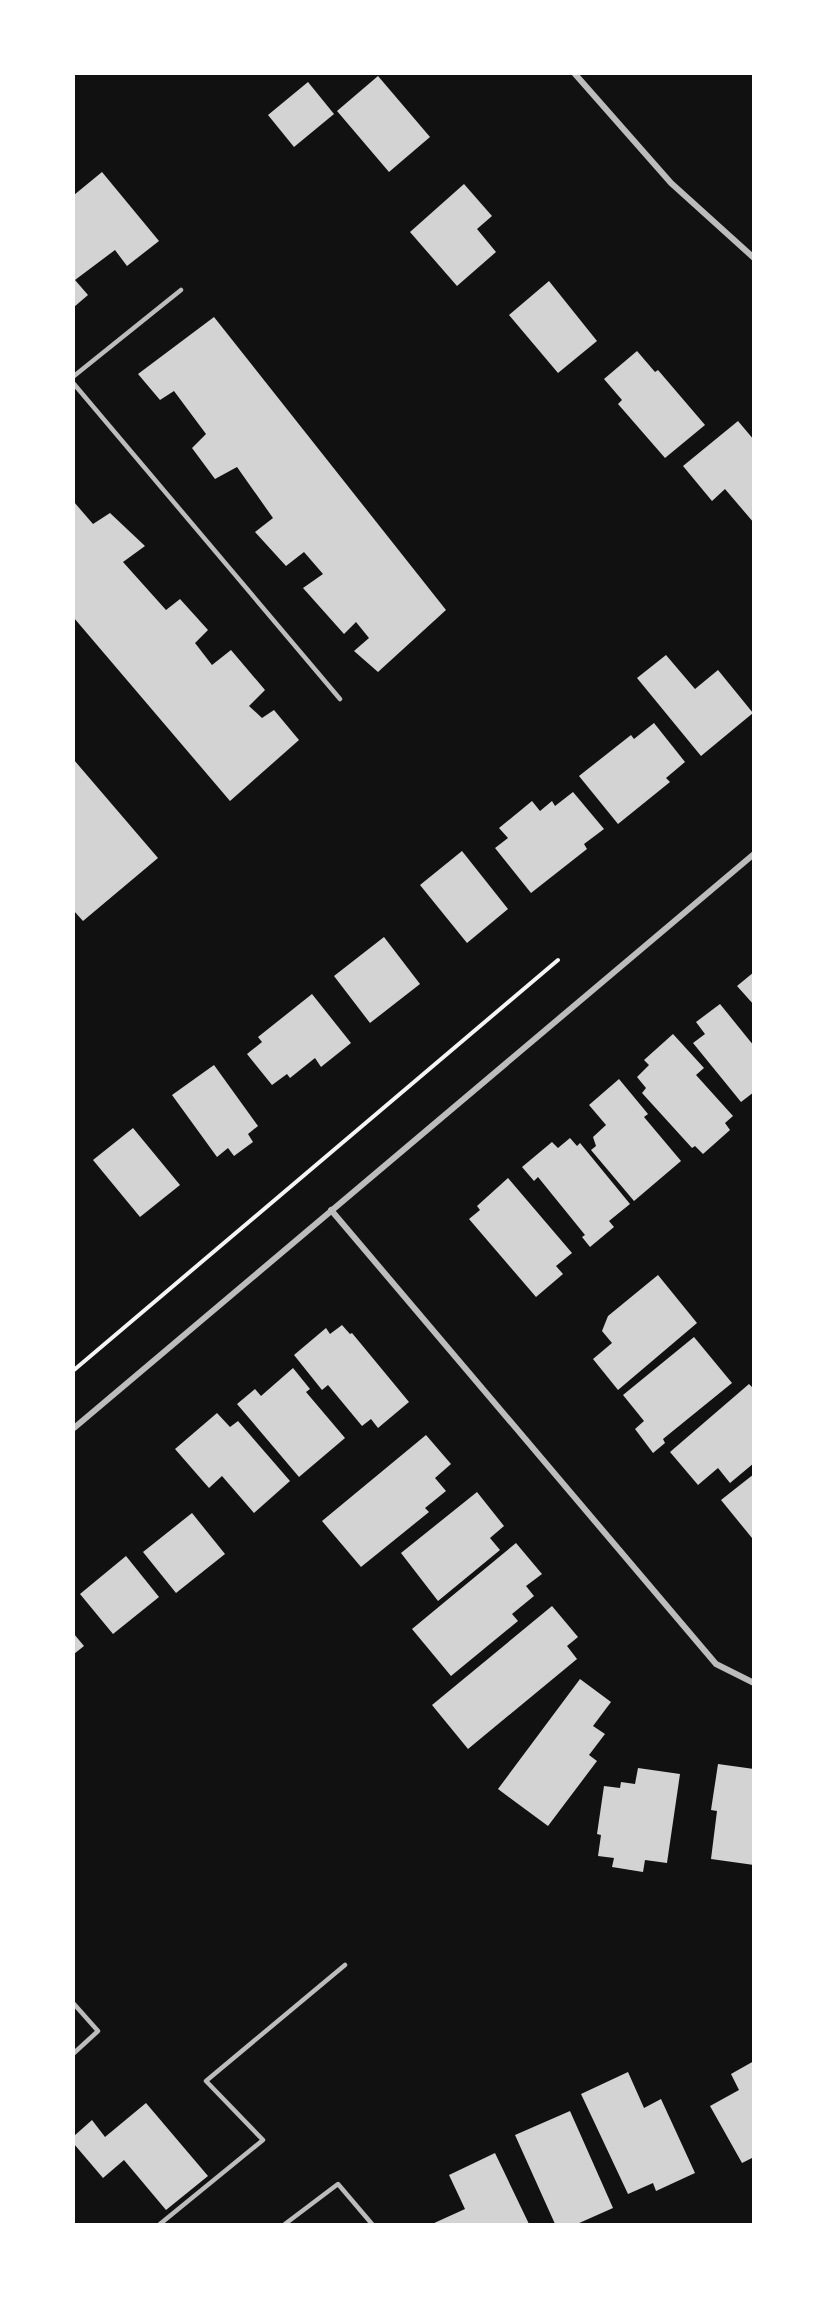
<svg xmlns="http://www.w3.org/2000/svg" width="827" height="2298" viewBox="0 0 827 2298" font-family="Arial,sans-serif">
<rect width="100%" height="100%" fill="#111"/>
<path fill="#d3d3d3" d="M 378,76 L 430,137 L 389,172 L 337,111 Z
M 308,82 L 334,114 L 294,147 L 268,115 Z
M 102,172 L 159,241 L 127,266 L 115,250 L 75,280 L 88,295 L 74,307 L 74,195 Z
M 464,184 L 492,216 L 477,229 L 496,252 L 457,286 L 410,232 Z
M 549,281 L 597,341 L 558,373 L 509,315 Z
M 214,317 L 446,610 L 378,672 L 354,651 L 369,638 L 356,622 L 344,634 L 303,588 L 323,574 L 304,552 L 286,566 L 255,532 L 273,518 L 237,467 L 215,479 L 192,448 L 206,434 L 174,391 L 160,400 L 138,374 Z
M 637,351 L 655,372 L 658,370 L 705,425 L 665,458 L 618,404 L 622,400 L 604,379 Z
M 738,421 L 754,440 L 754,523 L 725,489 L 712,501 L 683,466 Z
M 74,502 L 93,524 L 110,513 L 145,546 L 123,562 L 166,610 L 180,599 L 208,630 L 195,643 L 212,665 L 231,650 L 265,690 L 249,706 L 262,718 L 274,710 L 299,740 L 230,801 L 74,618 Z
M 666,655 L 695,689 L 718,670 L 753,713 L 701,756 L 637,678 Z
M 654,723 L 685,762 L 666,778 L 670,782 L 618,824 L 579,776 L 631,735 L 634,739 Z
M 74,760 L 158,858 L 83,921 L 74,911 Z
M 573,792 L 604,829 L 584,844 L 587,849 L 531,893 L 495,848 L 508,838 L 499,828 L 532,801 L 540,811 L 552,801 L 555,806 Z
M 462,851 L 508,909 L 467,943 L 420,885 Z
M 384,937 L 420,984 L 370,1023 L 334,976 Z
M 754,972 L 754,1005 L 737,986 Z
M 312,994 L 351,1043 L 321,1067 L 315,1058 L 290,1078 L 287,1074 L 272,1085 L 247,1054 L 262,1042 L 258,1037 Z
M 720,1004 L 754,1046 L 754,1092 L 741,1102 L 693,1043 L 705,1034 L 696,1022 Z
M 673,1034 L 704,1068 L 696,1075 L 733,1116 L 725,1123 L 730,1130 L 703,1154 L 695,1146 L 692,1148 L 642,1093 L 646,1088 L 637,1077 L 649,1065 L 644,1060 Z
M 214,1065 L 258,1126 L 248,1134 L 253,1142 L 234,1156 L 228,1148 L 217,1157 L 172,1095 Z
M 619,1079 L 648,1114 L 644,1117 L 681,1161 L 634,1201 L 591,1150 L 596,1146 L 593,1137 L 606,1125 L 589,1105 Z
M 133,1128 L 180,1185 L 140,1217 L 93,1160 Z
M 570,1138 L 577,1146 L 580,1143 L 630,1204 L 609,1221 L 614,1227 L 590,1247 L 582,1237 L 585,1235 L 538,1177 L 534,1181 L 522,1167 L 552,1142 L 558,1148 Z
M 508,1178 L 572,1253 L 556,1266 L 563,1274 L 536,1297 L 469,1219 L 480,1210 L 477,1206 Z
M 658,1275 L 697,1323 L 618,1390 L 593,1359 L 612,1343 L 602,1331 L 608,1316 Z
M 342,1325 L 350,1334 L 352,1333 L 409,1402 L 378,1428 L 371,1419 L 362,1426 L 328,1385 L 322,1390 L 294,1355 L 326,1328 L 330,1334 Z
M 694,1337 L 732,1383 L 663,1439 L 665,1443 L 653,1453 L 635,1429 L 644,1421 L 623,1395 Z
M 293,1368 L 310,1389 L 306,1392 L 345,1438 L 299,1477 L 237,1404 L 255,1389 L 261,1396 Z
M 749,1384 L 754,1389 L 754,1463 L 730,1483 L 718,1468 L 698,1485 L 670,1452 Z
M 217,1413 L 230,1427 L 238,1421 L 290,1481 L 254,1513 L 222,1476 L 209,1488 L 175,1449 Z
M 426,1435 L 451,1464 L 435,1478 L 446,1491 L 425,1508 L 429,1512 L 361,1567 L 322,1521 Z
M 754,1474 L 754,1536 L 752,1538 L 721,1500 Z
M 477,1492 L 504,1526 L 490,1538 L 500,1550 L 438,1601 L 401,1553 Z
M 192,1513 L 225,1554 L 176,1593 L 143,1552 Z
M 516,1543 L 542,1574 L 526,1586 L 534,1596 L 512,1614 L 518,1621 L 451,1676 L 412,1629 Z
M 126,1556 L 159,1597 L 113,1634 L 80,1594 Z
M 552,1606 L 578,1637 L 567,1646 L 577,1659 L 468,1749 L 432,1705 Z
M 74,1634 L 84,1646 L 74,1654 Z
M 580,1679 L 611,1702 L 593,1726 L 605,1734 L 589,1755 L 597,1761 L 548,1826 L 498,1789 Z
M 718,1764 L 754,1769 L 754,1865 L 711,1859 L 717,1811 L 711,1810 Z
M 638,1768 L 680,1774 L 667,1863 L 645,1860 L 643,1872 L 612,1867 L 614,1858 L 598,1856 L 601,1835 L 597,1834 L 604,1786 L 620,1788 L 621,1782 L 635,1784 Z
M 754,2061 L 754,2157 L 742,2163 L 710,2106 L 739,2090 L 731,2074 Z
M 628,2072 L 644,2108 L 661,2099 L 695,2173 L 656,2191 L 653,2183 L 628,2194 L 581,2094 Z
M 146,2103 L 208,2176 L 166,2210 L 124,2160 L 103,2178 L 74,2144 L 74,2136 L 92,2120 L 105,2137 Z
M 570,2111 L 613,2208 L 577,2224 L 555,2224 L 515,2135 Z
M 495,2153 L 529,2224 L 432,2224 L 465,2209 L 449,2175 Z"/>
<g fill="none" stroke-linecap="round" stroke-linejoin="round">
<path stroke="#f5f5f5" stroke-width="4" d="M 74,1370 L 558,960"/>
<path stroke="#bcbcbc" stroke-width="4.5" d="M 74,376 L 181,290
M 74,384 L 340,699
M 74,2004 L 98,2031 L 74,2053
M 160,2224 L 263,2140 L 206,2081 L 345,1965
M 285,2224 L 338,2184 L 372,2224"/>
<path stroke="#bcbcbc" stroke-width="6" d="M 575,74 L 671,183 L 754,258
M 331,1210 L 716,1664 L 754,1683
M 74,1428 L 754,854"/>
</g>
<rect width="827" height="2298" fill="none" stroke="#ffffff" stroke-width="150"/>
</svg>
